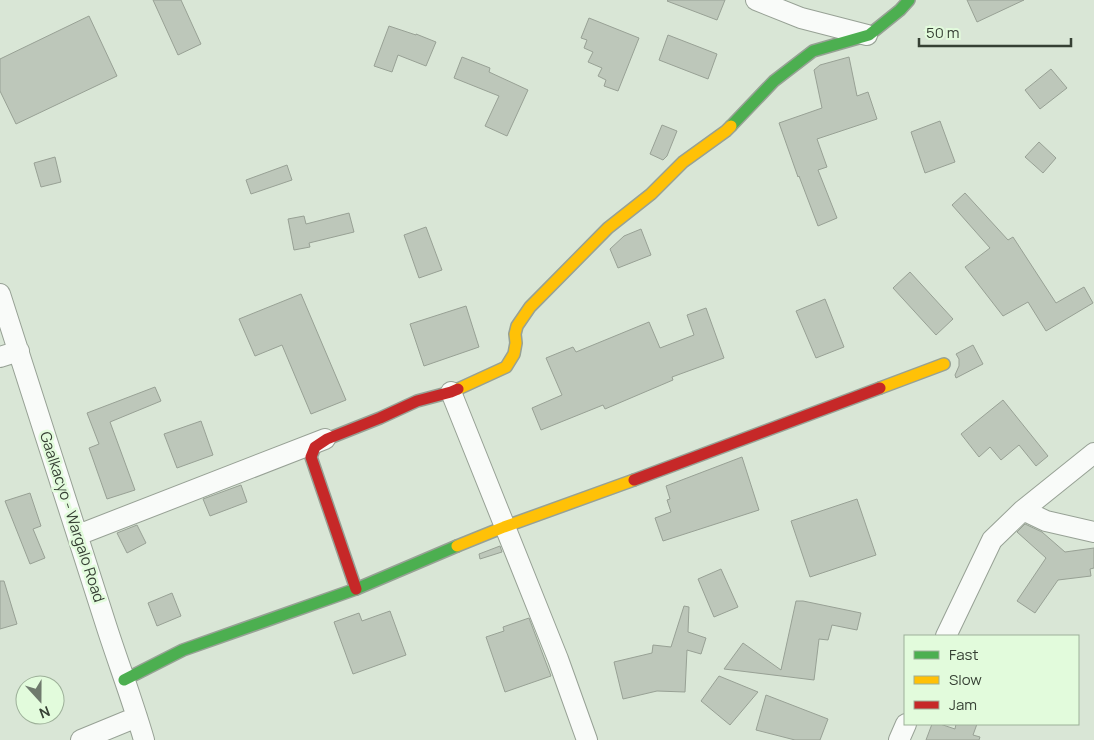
<svg xmlns="http://www.w3.org/2000/svg" width="1094" height="740" viewBox="0 0 1094 740" font-family="Manrope,sans-serif">
<rect width="100%" height="100%" fill="#d9e6d6"/>
<path fill="#bdc7ba" stroke="#98a195" d="M 153,0 L 181,0 L 201,44 L 178,55 Z
M 668,0 L 725,0 L 717,20 L 667,1 Z
M 967,0 L 1024,0 L 977,22 Z
M 89,16 L 117,76 L 16,124 L 0,91 L 0,59 Z
M 589,18 L 639,38 L 618,91 L 604,86 L 606,80 L 598,76 L 602,68 L 588,62 L 593,52 L 584,48 L 587,40 L 581,38 Z
M 389,26 L 416,35 L 416,34 L 436,42 L 426,66 L 398,55 L 392,72 L 374,66 Z
M 668,35 L 717,54 L 708,79 L 659,60 Z
M 462,57 L 490,68 L 489,72 L 528,90 L 507,136 L 485,126 L 499,96 L 454,78 Z
M 849,57 L 857,96 L 868,92 L 877,119 L 817,139 L 827,167 L 818,170 L 837,218 L 818,226 L 799,176 L 798,177 L 779,123 L 822,108 L 814,70 L 820,65 Z
M 1051,69 L 1067,88 L 1040,109 L 1025,90 Z
M 940,121 L 955,162 L 925,173 L 911,132 Z
M 662,125 L 677,131 L 667,156 L 663,160 L 650,154 Z
M 1039,142 L 1056,158 L 1043,173 L 1025,157 Z
M 55,157 L 61,182 L 41,187 L 34,163 Z
M 287,165 L 292,180 L 251,194 L 246,180 Z
M 965,193 L 1008,240 L 1013,237 L 1056,303 L 1084,287 L 1093,303 L 1046,331 L 1028,302 L 1003,316 L 965,267 L 990,248 L 952,205 Z
M 349,213 L 354,232 L 309,243 L 310,247 L 294,250 L 288,219 L 304,216 L 306,224 Z
M 426,227 L 442,270 L 419,278 L 404,235 Z
M 641,229 L 651,255 L 618,268 L 610,249 L 624,236 Z
M 910,272 L 953,319 L 936,335 L 893,288 Z
M 301,294 L 346,400 L 311,414 L 282,345 L 255,356 L 239,319 Z
M 825,299 L 844,347 L 816,358 L 796,311 Z
M 466,306 L 479,347 L 424,366 L 410,324 Z
M 706,308 L 724,358 L 672,377 L 673,380 L 605,409 L 603,405 L 541,430 L 532,408 L 562,395 L 546,358 L 573,347 L 576,352 L 649,322 L 660,348 L 694,335 L 687,315 Z
M 973,345 L 983,364 L 956,378 L 955,375 L 959,366 L 959,359 L 956,354 Z
M 155,387 L 161,401 L 110,422 L 135,490 L 107,499 L 89,448 L 99,444 L 87,413 Z
M 1003,400 L 1048,456 L 1036,466 L 1019,445 L 1001,460 L 990,447 L 979,457 L 961,434 Z
M 201,421 L 213,455 L 177,468 L 164,434 Z
M 742,457 L 759,510 L 663,541 L 655,518 L 671,512 L 667,500 L 670,499 L 666,486 Z
M 241,485 L 247,502 L 210,516 L 203,499 Z
M 30,493 L 41,526 L 33,529 L 45,558 L 30,564 L 5,501 Z
M 857,499 L 876,555 L 810,577 L 791,521 Z
M 1025,524 L 1042,532 L 1065,552 L 1094,548 L 1094,568 L 1090,569 L 1091,576 L 1058,580 L 1035,613 L 1017,601 L 1046,558 L 1017,532 Z
M 137,525 L 146,543 L 127,553 L 117,533 Z
M 500,546 L 502,552 L 480,559 L 479,554 Z
M 721,569 L 738,607 L 714,617 L 698,579 Z
M 0,581 L 4,581 L 17,624 L 0,629 Z
M 172,593 L 181,616 L 157,626 L 148,603 Z
M 796,601 L 803,601 L 861,613 L 857,630 L 832,625 L 828,640 L 819,639 L 814,680 L 724,669 L 743,643 L 781,670 Z
M 684,606 L 689,607 L 688,632 L 706,638 L 701,654 L 687,650 L 685,692 L 657,691 L 623,699 L 614,662 L 652,653 L 653,645 L 671,647 Z
M 390,611 L 406,655 L 353,674 L 334,622 L 359,613 L 362,621 Z
M 529,618 L 551,676 L 505,692 L 486,637 L 504,631 L 503,627 Z
M 719,676 L 758,692 L 730,725 L 701,701 Z
M 766,695 L 828,719 L 820,740 L 795,740 L 756,730 Z
M 932,724 L 940,724 L 955,729 L 956,724 L 977,724 L 973,735 L 980,737 L 979,740 L 926,740 Z"/>
<g fill="none" stroke-linecap="round" stroke-linejoin="round">
<defs>
<path id="street" d="M 756,0 L 801,18 L 867,35
M 0,294 C 36,405 72,516 107,628 C 119,665 133,702 144,740
M 0,357 L 19,351
M 451,392 L 558,659 L 587,740
M 1023,510 L 1046,521 L 1094,532
M 78,535 L 325,439
M 946,636 L 992,540 L 1023,510 L 1094,453
M 81,740 L 137,717
M 899,740 L 906,724"/>
<path id="fast" d="M 731,126 L 774,81 L 813,51 L 869,35 L 900,10 L 909,0
M 124,680 L 183,650 L 356,589 L 457,546"/>
<path id="slow" d="M 880,388 L 944,364
M 458,389 L 506,367 L 514,354 L 516,343 L 515,334 L 517,326 L 530,307 L 608,228 L 651,194 L 683,162 L 726,131 L 731,126
M 457,546 L 504,527 L 634,480"/>
<path id="jam" d="M 634,480 L 880,388
M 356,589 L 311,457 L 315,447 L 327,439 L 380,418 L 417,401 L 451,392 L 458,389"/>
</defs>
<use href="#street" stroke="#97a195" stroke-width="22"/>
<use href="#fast" stroke="#97a195" stroke-width="14"/>
<use href="#slow" stroke="#97a195" stroke-width="14"/>
<use href="#jam" stroke="#97a195" stroke-width="14"/>
<use href="#street" stroke="#f9fbf9" stroke-width="20"/>
<use href="#fast" stroke="#4caf50" stroke-width="11"/>
<use href="#slow" stroke="#ffc107" stroke-width="11"/>
<use href="#jam" stroke="#c62828" stroke-width="11"/>
</g>
<g text-anchor="middle" stroke-width="5" stroke-linejoin="round" paint-order="stroke">
<g font-size="15" fill="#364034" stroke="#e2fbdc">
<text transform="translate(72 517) rotate(72)" y="5">Gaalkacyo - Wargalo Road</text>
</g>
</g>
<rect x="904" y="635" width="175" height="90" fill="#e2fbdc" stroke="#9db099"/>
<rect x="914" y="651" width="25" height="8" fill="#4caf50" stroke="#9db099"/>
<text x="949" y="660" font-size="15" fill="#364034">Fast</text>
<rect x="914" y="676" width="25" height="8" fill="#ffc107" stroke="#9db099"/>
<text x="949" y="685" font-size="15" fill="#364034">Slow</text>
<rect x="914" y="701" width="25" height="8" fill="#c62828" stroke="#9db099"/>
<text x="949" y="710" font-size="15" fill="#364034">Jam</text>
<g transform="translate(40 700) rotate(159)"><circle r="24" fill="#e2fbdc" stroke="#9db099"/>
<path d="M0-4L9 19L0 12L-9 19Z" fill="#6f7a6d"/>
<text y="-8" font-size="14" font-weight="bold" text-anchor="middle" fill="#364034">N</text>
</g>
<path d="M919 38v8h152v-8" fill="none" stroke="#364034" stroke-width="2.5"/>
<text x="926" y="38" font-size="15" fill="#364034" stroke="#e2fbdc" stroke-width="4" paint-order="stroke">50 m</text>
</svg>
